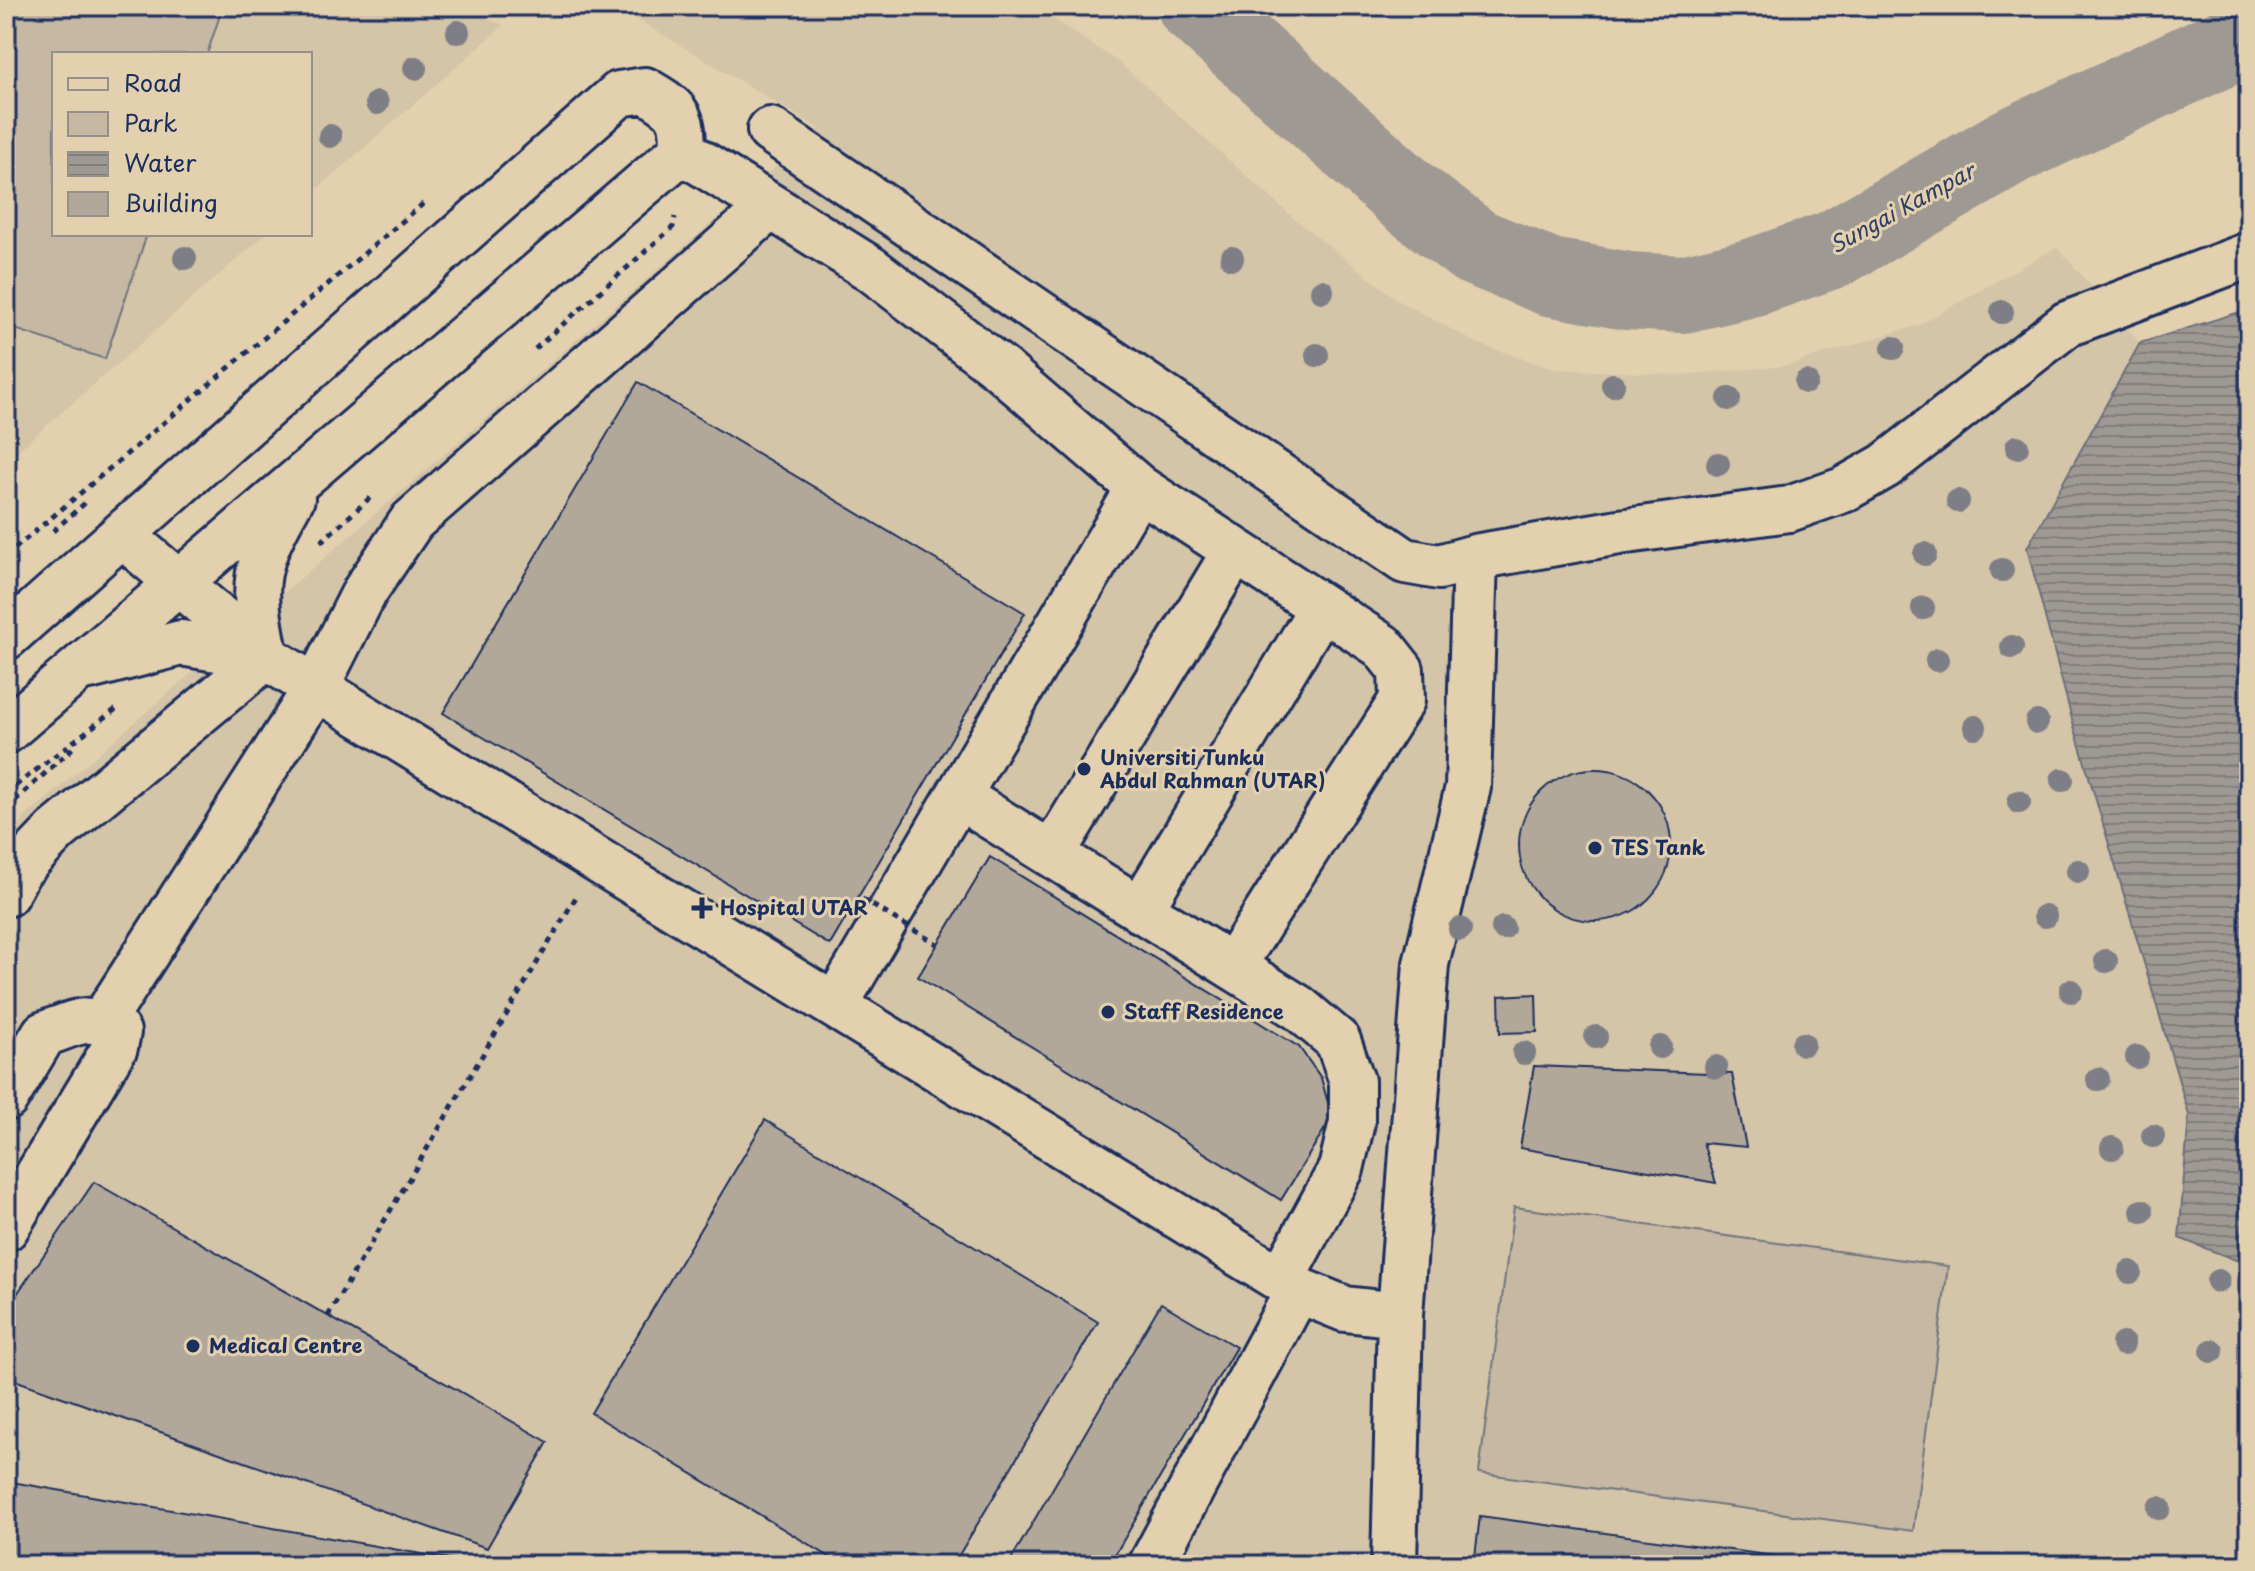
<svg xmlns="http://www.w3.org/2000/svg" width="2255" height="1571" viewBox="0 0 2255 1571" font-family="'Playpen Sans',sans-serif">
<defs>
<pattern id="water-rules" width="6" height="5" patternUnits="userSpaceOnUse" patternTransform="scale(2)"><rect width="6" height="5" fill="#9f9993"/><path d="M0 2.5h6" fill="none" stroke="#817d7b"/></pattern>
</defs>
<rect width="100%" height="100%" fill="#e3d0ae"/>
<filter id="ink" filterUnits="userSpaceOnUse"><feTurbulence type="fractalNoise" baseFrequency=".0125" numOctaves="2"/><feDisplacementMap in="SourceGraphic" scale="16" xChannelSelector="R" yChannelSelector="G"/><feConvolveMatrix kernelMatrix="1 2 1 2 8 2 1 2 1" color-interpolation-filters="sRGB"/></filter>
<g filter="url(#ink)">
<path fill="#d4c4a8" d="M 6,6 L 456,6 L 504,25 L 310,195 L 310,54 L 54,54 L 54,234 L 266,234 L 6,461 Z
M 645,6 L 1034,6 L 1121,64 L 1297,221 L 1399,301 L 1476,343 L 1554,369 L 1679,375 L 1785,366 L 1919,325 L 2057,247 L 2140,343 L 2027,548 L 2072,719 L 2189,1115 L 2179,1238 L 2249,1265 L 2249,1565 L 6,1565 L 6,852 L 24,818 L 820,129 L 635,18 Z"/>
<path fill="#c6b8a2" stroke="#707480" stroke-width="2" d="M 6,6 L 223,6 L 207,54 L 54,54 L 54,234 L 147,234 L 105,359 L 6,326 Z
M 1514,1207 L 1948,1266 L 1913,1531 L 1479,1473 Z"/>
<path fill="url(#water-rules)" stroke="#6a6f7e" stroke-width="2" d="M 2249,309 L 2249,1265 L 2179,1238 L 2189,1115 L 2072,719 L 2027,548 L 2140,343 Z"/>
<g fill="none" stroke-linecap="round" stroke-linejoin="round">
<path stroke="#9f9993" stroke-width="78" d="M 1196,6 L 1408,196 L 1475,247 L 1550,277 L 1628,291 L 1683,294 L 1751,278 L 1834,249 L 2010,147 L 2249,36"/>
</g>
<path fill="#b1a89a" stroke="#1b2f5e" stroke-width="2" d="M 638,382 L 1025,613 L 830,945 L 443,713 Z
M1519 845a76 76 0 1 1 152 0a76 76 0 1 1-152 0Z
M 990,857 L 1299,1047 L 1321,1078 L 1332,1117 L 1281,1200 L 918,977 Z
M 1536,994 L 1537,1032 L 1500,1033 L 1499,996 Z
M 1534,1066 L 1732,1074 L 1746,1147 L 1703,1143 L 1716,1183 L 1520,1148 Z
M 765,1120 L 1098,1322 L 953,1565 L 843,1565 L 591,1413 Z
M 94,1182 L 548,1442 L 487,1548 L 6,1377 L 6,1310 Z
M 1161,1303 L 1236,1347 L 1109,1565 L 1008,1565 Z
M 6,1481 L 484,1565 L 6,1565 Z
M 1480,1516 L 1840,1565 L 1474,1565 Z"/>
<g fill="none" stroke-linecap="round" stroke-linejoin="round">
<defs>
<path id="minor" d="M 770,130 L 1405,561 L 1439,567 L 1475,557 L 1619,532 L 1789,509 L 1843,490 L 1885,466 L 2067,324 L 2249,255
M 682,151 L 871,269 L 1000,368 L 1139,488 L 1382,646 L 1401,670 L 1402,700 L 1233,966
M 123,536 L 266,657 L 1298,1290 L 1345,1309 L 1400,1315
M 6,637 L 619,94 L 645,90 C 674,107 686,114 682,151 L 6,731
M 266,657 C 250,581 254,565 292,498
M 89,667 L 181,643 L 266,657
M 958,796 L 1299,1008 L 1338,1041 L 1352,1081 L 1352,1122 L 1341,1169 L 1282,1278
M 1052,854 L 1235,551
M 6,894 L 19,870 L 56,831 L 266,657
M 1140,910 L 1322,607
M 836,1004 L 1139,488
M 103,1021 L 316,688 L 365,591 L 412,521 L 769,208
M 6,1098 L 44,1034 C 74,1024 90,1011 118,1032 L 115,1047 L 6,1228
M 1151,1565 L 1298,1290
M 1394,1565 L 1400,1315 L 1426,964 L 1468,787 L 1475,557"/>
</defs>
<use href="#minor" stroke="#1b2f5e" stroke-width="50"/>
<path stroke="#1b2f5e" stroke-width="5" stroke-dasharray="6 6" stroke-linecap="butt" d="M 535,349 L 673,227 L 675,217
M 53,531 L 85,503
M 321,542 L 373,495
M 6,556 L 424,203
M 6,793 L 120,706
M 6,809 L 76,745
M 328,1316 L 576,897"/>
<use href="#minor" stroke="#e3d0ae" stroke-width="44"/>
<path stroke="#1b2f5e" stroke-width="5" stroke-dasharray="6 6" stroke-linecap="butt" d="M 862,899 L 937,944"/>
</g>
<g fill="#7e7f86">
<circle cx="458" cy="32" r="12"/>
<circle cx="415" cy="68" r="12"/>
<circle cx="377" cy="103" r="12"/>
<circle cx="330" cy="136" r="12"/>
<circle cx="185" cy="258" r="12"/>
<circle cx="1232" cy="258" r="12"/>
<circle cx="1322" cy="291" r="12"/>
<circle cx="2002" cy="312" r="12"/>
<circle cx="1893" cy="348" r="12"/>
<circle cx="1317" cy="355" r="12"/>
<circle cx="1806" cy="382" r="12"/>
<circle cx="1613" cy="385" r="12"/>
<circle cx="1729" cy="399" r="12"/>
<circle cx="2017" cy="447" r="12"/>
<circle cx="1718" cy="464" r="12"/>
<circle cx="1958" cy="501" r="12"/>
<circle cx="1925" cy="554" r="12"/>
<circle cx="2002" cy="570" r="12"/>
<circle cx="1923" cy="608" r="12"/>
<circle cx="2012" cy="647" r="12"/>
<circle cx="1937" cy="660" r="12"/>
<circle cx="2037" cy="722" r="12"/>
<circle cx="1975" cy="727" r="12"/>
<circle cx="2062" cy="780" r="12"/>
<circle cx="2019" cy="802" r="12"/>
<circle cx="2078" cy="871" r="12"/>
<circle cx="2045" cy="916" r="12"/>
<circle cx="1503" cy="928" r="12"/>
<circle cx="1460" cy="929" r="12"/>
<circle cx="2106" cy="961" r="12"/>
<circle cx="2071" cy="991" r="12"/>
<circle cx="1596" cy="1037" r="12"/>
<circle cx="1803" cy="1044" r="12"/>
<circle cx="1660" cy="1047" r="12"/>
<circle cx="1524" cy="1053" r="12"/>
<circle cx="2137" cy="1057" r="12"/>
<circle cx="1716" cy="1067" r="12"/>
<circle cx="2098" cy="1079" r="12"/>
<circle cx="2153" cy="1136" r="12"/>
<circle cx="2112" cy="1148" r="12"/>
<circle cx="2142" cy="1211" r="12"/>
<circle cx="2130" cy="1272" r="12"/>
<circle cx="2218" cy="1281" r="12"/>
<circle cx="2123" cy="1344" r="12"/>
<circle cx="2212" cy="1351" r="12"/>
<circle cx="2159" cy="1508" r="12"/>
</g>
</g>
<g fill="#1b2f5e" stroke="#e3d0ae" stroke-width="3">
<circle cx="1084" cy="769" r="8"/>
<circle cx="1595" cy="848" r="8"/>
<path d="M698 896h8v8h8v8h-8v8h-8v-8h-8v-8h8z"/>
<circle cx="1108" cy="1012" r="8"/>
<circle cx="193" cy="1346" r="8"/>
</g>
<g text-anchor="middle" stroke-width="6" stroke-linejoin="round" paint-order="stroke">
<g font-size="20" font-weight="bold" fill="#1b2f5e" stroke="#e3d0ae" text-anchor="start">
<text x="1100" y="765">Universiti Tunku<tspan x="1100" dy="23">Abdul Rahman (UTAR)</tspan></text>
<text x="1611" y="855">TES Tank</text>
<text x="720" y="915">Hospital UTAR</text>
<text x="1124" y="1019">Staff Residence</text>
<text x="209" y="1353">Medical Centre</text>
</g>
<g font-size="22" font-style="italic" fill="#2f3f66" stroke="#e3d0ae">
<text transform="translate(1902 208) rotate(-29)" y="8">Sungai Kampar</text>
</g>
</g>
<rect width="2255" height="1571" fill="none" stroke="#e3d0ae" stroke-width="32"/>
<rect x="16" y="16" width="2223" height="1539" fill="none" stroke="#1b2f5e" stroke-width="3" filter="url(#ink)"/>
<rect x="52" y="52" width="260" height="184" fill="#e3d0ae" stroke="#93908e" stroke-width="2"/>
<rect x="68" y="78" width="40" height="12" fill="#e3d0ae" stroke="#93908e" stroke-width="2"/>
<text x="124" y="92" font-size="24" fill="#1b2f5e">Road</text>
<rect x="68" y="112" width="40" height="24" fill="#c6b8a2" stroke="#93908e" stroke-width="2"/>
<text x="124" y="132" font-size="24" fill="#1b2f5e">Park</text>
<rect x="68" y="152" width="40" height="24" fill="url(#water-rules)" stroke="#93908e" stroke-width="2"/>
<text x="124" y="172" font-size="24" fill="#1b2f5e">Water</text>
<rect x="68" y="192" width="40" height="24" fill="#b1a89a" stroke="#93908e" stroke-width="2"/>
<text x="124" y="212" font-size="24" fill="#1b2f5e">Building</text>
</svg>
